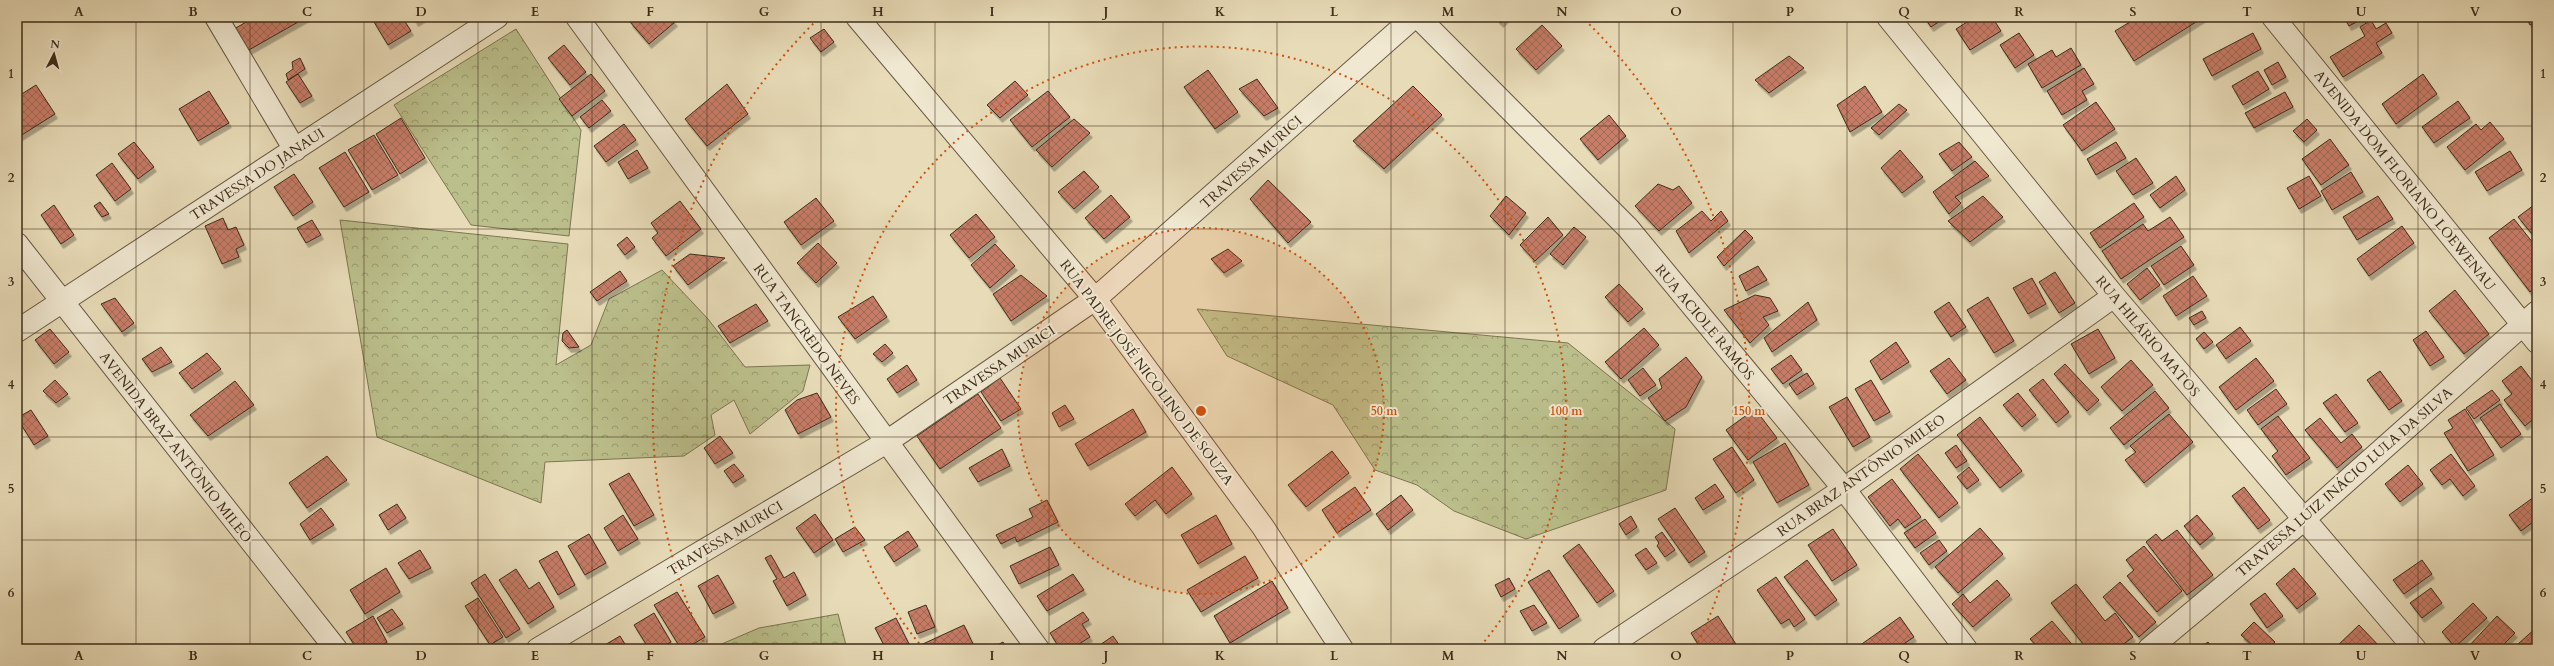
<svg xmlns="http://www.w3.org/2000/svg" width="2554" height="666" viewBox="0 0 2554 666" font-family="Cardo,serif">
<defs>
<pattern id="forest-crowns" width="20" height="18" patternUnits="userSpaceOnUse"><rect width="20" height="18" fill="#bbbf8b"/><path d="M2 6a3 3 0 1 1 6 0M12 15a3 3 0 1 1 6 0" fill="none" stroke="#999b71"/></pattern>
<pattern id="building-cross-hatch" width="8" height="8" patternUnits="userSpaceOnUse"><rect width="8" height="8" fill="#c87d69"/><path d="M0 0l8 8M0 8l8-8" fill="none" stroke="#a46756"/></pattern>
<filter id="shadow"><feDropShadow dx="2.5" dy="4.5" stdDeviation="0" flood-color="#0004"/></filter>
</defs>
<rect width="100%" height="100%" fill="#e8dcb8"/>
<filter id="stains"><feTurbulence type="fractalNoise" baseFrequency=".005" numOctaves="4"/><feColorMatrix values="0 0 0 0 .2 0 0 0 0 .09 0 0 0 0 .02 0 0 0 .5 -.17"/></filter>
<radialGradient id="worn" r=".72"><stop offset=".6" stop-color="#630" stop-opacity="0"/><stop offset="1" stop-color="#630" stop-opacity=".3"/></radialGradient>
<path fill="url(#forest-crowns)" stroke="#7c7652" d="M 516,29 L 581,130 L 569,236 L 471,225 L 394,105 Z
M 340,220 L 568,244 L 556,365 L 591,345 L 609,299 L 662,270 L 708,319 L 745,367 L 810,365 L 803,391 L 750,434 L 734,400 L 711,415 L 715,435 L 684,456 L 545,462 L 541,503 L 377,437 Z
M 1197,309 L 1568,343 L 1675,429 L 1666,490 L 1526,539 L 1454,511 L 1417,485 L 1375,470 L 1333,405 L 1227,356 Z
M 838,614 L 847,649 L 710,649 L 759,628 Z"/>
<path fill="url(#building-cross-hatch)" stroke="#3e2c1a" filter="url(#shadow)" d="M 255,17 L 307,17 L 247,51 L 234,29 Z
M 382,17 L 402,17 L 411,31 L 388,45 L 374,22 Z
M 413,17 L 424,17 L 416,22 Z
M 636,17 L 671,17 L 675,22 L 649,44 L 630,22 Z
M 1495,17 L 1507,17 L 1501,23 Z
M 1924,17 L 1946,17 L 1931,27 Z
M 1975,17 L 1992,17 L 2001,31 L 1970,50 L 1956,29 Z
M 2138,17 L 2204,17 L 2134,61 L 2115,31 Z
M 2344,17 L 2366,17 L 2349,26 Z
M 2526,17 L 2537,17 L 2537,22 L 2530,25 Z
M 2371,20 L 2376,29 L 2386,23 L 2392,33 L 2376,43 L 2382,53 L 2343,77 L 2330,57 L 2365,36 L 2360,27 Z
M 1542,25 L 1562,46 L 1536,70 L 1516,49 Z
M 824,29 L 834,42 L 821,52 L 810,38 Z
M 2019,33 L 2034,55 L 2015,68 L 2000,45 Z
M 2253,33 L 2261,49 L 2212,76 L 2203,59 Z
M 564,45 L 586,72 L 570,85 L 548,58 Z
M 2071,48 L 2081,65 L 2042,88 L 2028,64 L 2052,50 L 2056,57 Z
M 1789,56 L 1804,68 L 1769,93 L 1755,80 Z
M 300,58 L 305,69 L 288,80 L 286,74 L 293,69 L 292,62 Z
M 2278,62 L 2286,77 L 2272,85 L 2264,70 Z
M 2084,68 L 2094,84 L 2082,91 L 2087,100 L 2062,115 L 2047,91 Z
M 1208,70 L 1238,112 L 1215,129 L 1184,87 Z
M 2258,71 L 2269,89 L 2243,105 L 2232,86 Z
M 298,74 L 312,96 L 300,103 L 286,82 Z
M 591,74 L 605,91 L 572,116 L 559,99 Z
M 2423,74 L 2437,94 L 2396,124 L 2382,104 Z
M 1257,79 L 1278,108 L 1264,116 L 1239,89 Z
M 1015,81 L 1028,95 L 1000,118 L 987,105 Z
M 727,84 L 748,114 L 707,146 L 685,119 Z
M 36,85 L 55,114 L 17,138 L 17,97 Z
M 1413,86 L 1442,115 L 1384,169 L 1353,141 Z
M 1865,86 L 1882,112 L 1850,132 L 1837,105 Z
M 209,91 L 229,123 L 198,141 L 179,109 Z
M 1048,91 L 1070,117 L 1032,147 L 1010,120 Z
M 2285,92 L 2293,107 L 2254,128 L 2245,113 Z
M 602,100 L 611,111 L 589,128 L 580,117 Z
M 2458,101 L 2470,118 L 2434,143 L 2422,127 Z
M 2096,102 L 2115,129 L 2082,151 L 2063,125 Z
M 1899,104 L 1907,110 L 1879,135 L 1871,128 Z
M 1609,115 L 1626,136 L 1598,160 L 1580,139 Z
M 401,118 L 425,158 L 400,174 L 376,134 Z
M 1074,119 L 1090,133 L 1052,167 L 1036,150 Z
M 2307,119 L 2317,130 L 2304,142 L 2293,131 Z
M 2490,122 L 2504,139 L 2465,170 L 2447,147 L 2476,124 L 2481,130 Z
M 624,124 L 636,140 L 606,162 L 594,146 Z
M 374,135 L 398,175 L 372,190 L 348,150 Z
M 2330,139 L 2349,165 L 2321,185 L 2302,159 Z
M 134,142 L 154,167 L 138,179 L 118,154 Z
M 1959,142 L 1972,157 L 1952,171 L 1939,154 Z
M 2116,142 L 2126,158 L 2096,175 L 2087,159 Z
M 637,150 L 648,168 L 628,179 L 618,162 Z
M 1900,150 L 1923,177 L 1902,193 L 1881,168 Z
M 2510,151 L 2522,170 L 2487,191 L 2475,172 Z
M 345,152 L 369,192 L 344,207 L 319,168 Z
M 2136,158 L 2153,183 L 2133,195 L 2116,171 Z
M 1975,161 L 1989,176 L 1955,197 L 1961,203 L 1949,214 L 1933,192 Z
M 112,163 L 131,189 L 115,201 L 96,175 Z
M 1084,171 L 1099,187 L 1074,209 L 1058,192 Z
M 2351,172 L 2363,192 L 2332,210 L 2321,191 Z
M 294,174 L 313,202 L 293,216 L 274,187 Z
M 2176,176 L 2185,190 L 2160,208 L 2150,195 Z
M 2309,176 L 2321,196 L 2299,209 L 2287,188 Z
M 1268,180 L 1311,222 L 1288,243 L 1250,199 Z
M 1658,184 L 1673,190 L 1679,186 L 1692,203 L 1659,231 L 1635,206 Z
M 1111,195 L 1130,217 L 1104,239 L 1085,218 Z
M 1506,196 L 1526,213 L 1509,235 L 1490,216 Z
M 1983,196 L 2003,217 L 1970,242 L 1948,221 Z
M 2378,196 L 2393,219 L 2357,240 L 2343,217 Z
M 816,198 L 834,221 L 801,245 L 784,222 Z
M 680,201 L 701,229 L 666,256 L 652,238 L 658,233 L 651,223 Z
M 100,202 L 109,214 L 102,217 L 94,206 Z
M 2134,203 L 2144,217 L 2100,248 L 2090,233 Z
M 54,205 L 74,235 L 61,244 L 41,215 Z
M 2534,205 L 2537,209 L 2537,240 L 2518,217 Z
M 1702,211 L 1711,221 L 1721,211 L 1728,221 L 1689,253 L 1676,231 Z
M 976,214 L 995,237 L 969,258 L 950,235 Z
M 1548,217 L 1563,235 L 1535,261 L 1520,245 Z
M 2170,217 L 2184,237 L 2121,279 L 2102,251 L 2143,224 L 2148,231 Z
M 223,218 L 228,230 L 236,227 L 244,245 L 236,249 L 239,257 L 222,264 L 205,226 Z
M 2514,219 L 2537,248 L 2537,286 L 2530,292 L 2489,238 Z
M 312,220 L 321,235 L 306,243 L 297,228 Z
M 2402,226 L 2414,243 L 2369,276 L 2357,259 Z
M 1574,227 L 1586,237 L 1563,265 L 1550,254 Z
M 1745,230 L 1753,238 L 1724,266 L 1717,257 Z
M 627,237 L 635,247 L 625,255 L 617,245 Z
M 818,243 L 837,263 L 816,283 L 797,263 Z
M 995,244 L 1015,266 L 990,288 L 971,265 Z
M 2181,246 L 2194,265 L 2164,285 L 2151,266 Z
M 1228,249 L 1242,261 L 1224,273 L 1211,259 Z
M 690,254 L 725,258 L 688,285 L 673,266 Z
M 1758,266 L 1767,280 L 1746,291 L 1739,276 Z
M 2147,268 L 2160,285 L 2140,300 L 2127,284 Z
M 620,271 L 627,281 L 597,301 L 590,292 Z
M 2055,272 L 2075,303 L 2059,313 L 2039,282 Z
M 1021,275 L 1047,296 L 1011,321 L 993,294 Z
M 2193,276 L 2207,296 L 2176,316 L 2163,296 Z
M 2032,278 L 2046,304 L 2028,314 L 2013,288 Z
M 1619,284 L 1643,309 L 1628,322 L 1605,297 Z
M 2455,290 L 2489,334 L 2464,354 L 2429,311 Z
M 1755,295 L 1770,298 L 1778,311 L 1763,317 L 1769,325 L 1750,343 L 1724,310 Z
M 873,296 L 887,317 L 855,339 L 838,317 Z
M 1988,297 L 2014,341 L 1994,353 L 1967,310 Z
M 115,298 L 134,323 L 122,332 L 101,304 Z
M 1808,302 L 1817,320 L 1772,352 L 1764,338 Z
M 1949,302 L 1966,327 L 1951,337 L 1934,312 Z
M 756,304 L 768,321 L 730,343 L 718,326 Z
M 2202,311 L 2206,318 L 2194,325 L 2189,318 Z
M 2240,327 L 2251,341 L 2226,359 L 2216,345 Z
M 1644,328 L 1659,345 L 1621,379 L 1605,362 Z
M 50,329 L 69,352 L 54,364 L 35,340 Z
M 2098,329 L 2115,358 L 2089,374 L 2071,344 Z
M 567,330 L 579,347 L 569,348 L 562,341 L 563,333 Z
M 2426,331 L 2444,357 L 2430,366 L 2413,340 Z
M 2204,332 L 2213,342 L 2204,349 L 2196,339 Z
M 1896,342 L 1909,362 L 1881,380 L 1870,361 Z
M 885,344 L 893,353 L 882,362 L 873,354 Z
M 161,347 L 172,362 L 152,372 L 142,359 Z
M 207,353 L 221,369 L 192,389 L 179,373 Z
M 1791,355 L 1802,370 L 1783,384 L 1771,369 Z
M 1686,357 L 1702,377 L 1686,407 L 1665,421 L 1648,398 L 1662,388 L 1659,379 Z
M 1949,358 L 1966,380 L 1947,394 L 1930,371 Z
M 2256,358 L 2274,381 L 2236,410 L 2219,387 Z
M 2131,360 L 2153,385 L 2122,411 L 2101,387 Z
M 2065,364 L 2099,400 L 2087,411 L 2054,374 Z
M 907,365 L 917,380 L 897,393 L 887,379 Z
M 2521,366 L 2537,387 L 2537,416 L 2525,426 L 2504,400 L 2512,394 L 2502,381 Z
M 1643,368 L 1656,385 L 1640,396 L 1628,380 Z
M 2380,371 L 2402,401 L 2389,410 L 2367,380 Z
M 1807,373 L 1814,384 L 1797,395 L 1789,384 Z
M 1000,378 L 1021,409 L 1001,421 L 981,392 Z
M 2043,379 L 2069,412 L 2056,423 L 2029,390 Z
M 55,380 L 68,394 L 56,403 L 43,391 Z
M 1871,380 L 1890,412 L 1874,421 L 1855,389 Z
M 235,381 L 254,405 L 208,436 L 190,415 Z
M 2276,389 L 2287,404 L 2258,425 L 2247,410 Z
M 2492,390 L 2500,400 L 2474,419 L 2466,408 Z
M 2155,391 L 2169,408 L 2124,445 L 2110,428 Z
M 817,393 L 831,417 L 798,434 L 785,410 L 797,400 Z
M 2018,393 L 2036,415 L 2022,427 L 2003,405 Z
M 978,394 L 1001,428 L 940,469 L 917,436 Z
M 2336,394 L 2358,423 L 2345,432 L 2323,403 Z
M 1847,397 L 1870,437 L 1853,447 L 1829,407 Z
M 2500,404 L 2521,434 L 2501,448 L 2480,418 Z
M 1065,405 L 1074,419 L 1059,427 L 1052,413 Z
M 1133,409 L 1146,432 L 1088,466 L 1075,444 Z
M 1755,409 L 1777,438 L 1748,460 L 1726,430 Z
M 2465,409 L 2494,455 L 2468,471 L 2444,433 L 2453,428 L 2448,420 Z
M 31,410 L 48,436 L 34,445 L 17,418 Z
M 2169,414 L 2193,442 L 2144,483 L 2125,460 L 2136,452 L 2130,446 Z
M 2278,416 L 2310,458 L 2286,475 L 2272,456 L 2278,451 L 2261,429 Z
M 1980,417 L 2022,471 L 2000,488 L 1957,435 Z
M 2320,418 L 2341,443 L 2352,434 L 2362,447 L 2337,468 L 2305,430 Z
M 720,436 L 733,453 L 715,464 L 704,448 Z
M 1785,443 L 1809,485 L 1777,503 L 1753,462 Z
M 1956,445 L 1967,461 L 1956,468 L 1945,453 Z
M 1732,447 L 1754,480 L 1736,493 L 1713,459 Z
M 1002,449 L 1010,466 L 978,482 L 969,468 Z
M 1332,451 L 1349,473 L 1306,507 L 1288,485 Z
M 1918,454 L 1958,503 L 1939,518 L 1900,469 Z
M 2451,454 L 2475,486 L 2463,496 L 2450,479 L 2442,485 L 2430,470 Z
M 327,456 L 347,480 L 307,508 L 289,483 Z
M 734,464 L 744,476 L 733,483 L 724,471 Z
M 2408,465 L 2423,484 L 2400,502 L 2385,484 Z
M 1172,467 L 1192,494 L 1166,514 L 1155,500 L 1135,516 L 1125,504 Z
M 1969,467 L 1979,480 L 1967,489 L 1957,477 Z
M 629,473 L 654,515 L 634,526 L 609,484 Z
M 1892,479 L 1921,517 L 1905,528 L 1898,519 L 1890,526 L 1868,497 Z
M 1715,484 L 1724,497 L 1703,510 L 1695,498 Z
M 1355,487 L 1371,510 L 1337,533 L 1322,510 Z
M 2244,487 L 2270,520 L 2258,529 L 2232,496 Z
M 1401,495 L 1413,510 L 1388,530 L 1376,514 Z
M 2534,497 L 2537,501 L 2537,519 L 2521,531 L 2509,515 Z
M 1047,500 L 1058,522 L 1017,542 L 1015,537 L 1001,544 L 996,535 L 1033,517 L 1029,509 Z
M 397,504 L 406,518 L 388,530 L 379,515 Z
M 321,508 L 334,525 L 310,540 L 300,524 Z
M 1675,508 L 1705,552 L 1689,563 L 1658,519 Z
M 815,514 L 833,540 L 814,553 L 796,528 Z
M 623,515 L 638,539 L 618,551 L 604,528 Z
M 1216,515 L 1232,544 L 1198,564 L 1181,535 Z
M 2197,515 L 2213,534 L 2200,545 L 2184,526 Z
M 1631,516 L 1637,527 L 1626,535 L 1619,524 Z
M 1925,519 L 1936,533 L 1915,548 L 1904,533 Z
M 855,527 L 865,540 L 843,552 L 835,539 Z
M 1980,528 L 2003,554 L 1958,593 L 1935,567 Z
M 1833,529 L 1857,565 L 1832,581 L 1808,545 Z
M 2177,530 L 2213,575 L 2187,595 L 2146,542 L 2156,534 L 2162,541 Z
M 908,531 L 918,546 L 894,562 L 884,547 Z
M 1662,532 L 1675,550 L 1665,557 L 1657,546 L 1659,543 L 1655,537 Z
M 589,534 L 606,563 L 585,575 L 568,546 Z
M 1939,540 L 1947,551 L 1929,565 L 1920,553 Z
M 1579,544 L 1614,591 L 1597,603 L 1563,556 Z
M 2144,546 L 2182,591 L 2157,612 L 2127,576 L 2134,570 L 2126,560 Z
M 1050,547 L 1059,565 L 1019,584 L 1010,566 Z
M 1646,548 L 1657,563 L 1646,570 L 1635,555 Z
M 420,550 L 431,568 L 409,579 L 398,563 Z
M 557,551 L 575,585 L 558,595 L 539,561 Z
M 771,555 L 784,578 L 794,572 L 806,595 L 787,606 L 773,581 L 777,579 L 765,558 Z
M 1245,556 L 1258,578 L 1201,612 L 1187,590 Z
M 1807,560 L 1837,600 L 1815,616 L 1784,577 Z
M 2422,560 L 2432,574 L 2404,594 L 2393,580 Z
M 386,568 L 400,592 L 365,614 L 350,590 Z
M 2294,568 L 2316,594 L 2297,609 L 2276,584 Z
M 516,569 L 529,589 L 539,582 L 554,607 L 528,624 L 499,580 Z
M 1549,570 L 1579,616 L 1559,629 L 1528,582 Z
M 485,574 L 520,629 L 506,638 L 471,583 Z
M 1073,574 L 1084,590 L 1047,611 L 1037,596 Z
M 718,575 L 734,603 L 713,614 L 698,586 Z
M 1776,577 L 1805,619 L 1794,627 L 1789,619 L 1781,624 L 1757,590 Z
M 1509,578 L 1515,589 L 1501,597 L 1495,585 Z
M 1997,580 L 2010,595 L 1973,627 L 1952,604 L 1963,594 L 1970,603 Z
M 1272,581 L 1288,608 L 1230,643 L 1214,616 Z
M 2120,582 L 2156,622 L 2139,637 L 2103,597 Z
M 2076,584 L 2105,621 L 2115,613 L 2133,637 L 2117,649 L 2087,649 L 2051,603 Z
M 2431,588 L 2442,603 L 2422,618 L 2410,603 Z
M 677,592 L 705,637 L 685,649 L 681,649 L 654,605 Z
M 2265,593 L 2283,616 L 2267,628 L 2250,604 Z
M 478,598 L 503,637 L 490,645 L 465,606 Z
M 2473,603 L 2487,618 L 2455,647 L 2442,632 Z
M 926,605 L 935,627 L 917,634 L 908,612 Z
M 1534,605 L 1547,623 L 1532,631 L 1520,611 Z
M 392,609 L 403,624 L 387,633 L 377,618 Z
M 1083,612 L 1089,620 L 1082,624 L 1090,637 L 1071,649 L 1060,649 L 1050,633 Z
M 654,613 L 671,642 L 659,649 L 649,649 L 634,625 Z
M 373,616 L 387,642 L 376,649 L 357,649 L 346,632 Z
M 1718,616 L 1739,649 L 1701,649 L 1691,633 Z
M 2497,616 L 2515,633 L 2499,649 L 2471,649 L 2468,647 Z
M 1900,617 L 1914,637 L 1896,649 L 1861,649 L 1859,646 Z
M 896,618 L 910,646 L 903,649 L 886,649 L 875,628 Z
M 2052,621 L 2076,649 L 2039,649 L 2030,639 Z
M 2254,622 L 2275,642 L 2268,649 L 2256,649 L 2241,635 Z
M 964,625 L 974,646 L 968,649 L 912,649 Z
M 2359,625 L 2382,649 L 2334,649 Z
M 2537,627 L 2537,649 L 2523,649 L 2518,644 Z
M 620,636 L 628,649 L 598,649 Z
M 1113,636 L 1122,649 L 1094,649 Z
M 1003,642 L 1007,649 L 990,649 Z
M 2208,642 L 2213,649 L 2198,649 Z"/>
<g fill="none" stroke-linecap="round" stroke-linejoin="round">
<defs>
<path id="minor" d="M 216,17 L 295,150
M 577,17 L 1038,649
M 857,17 L 1095,299 L 1263,527 L 1342,649
M 1418,17 L 1628,228 L 1844,489 L 1966,649
M 1888,17 L 2114,296 L 2415,649
M 2273,17 L 2537,342
M 17,244 L 336,649
M 17,331 L 497,17
M 538,649 L 885,443 L 1095,299 L 1414,17
M 1604,649 L 1844,489 L 2114,296
M 2149,649 L 2303,520 L 2537,312"/>
</defs>
<use href="#minor" stroke="#685842" stroke-width="24"/>
<use href="#minor" stroke="#f0e8d1" stroke-width="22"/>
</g>
<path fill="none" stroke="#3e2c1a" stroke-width="1" stroke-opacity="0.55" d="M 136,17 L 136,649M 250,17 L 250,649M 364,17 L 364,649M 478,17 L 478,649M 592,17 L 592,649M 707,17 L 707,649M 821,17 L 821,649M 935,17 L 935,649M 1049,17 L 1049,649M 1163,17 L 1163,649M 1277,17 L 1277,649M 1391,17 L 1391,649M 1505,17 L 1505,649M 1619,17 L 1619,649M 1733,17 L 1733,649M 1847,17 L 1847,649M 1962,17 L 1962,649M 2076,17 L 2076,649M 2190,17 L 2190,649M 2304,17 L 2304,649M 2418,17 L 2418,649M 17,126 L 2537,126M 17,229 L 2537,229M 17,333 L 2537,333M 17,437 L 2537,437M 17,540 L 2537,540"/>
<circle cx="1201" cy="411" r="183" fill="#ce520e" fill-opacity=".12"/>
<g fill="none" stroke="#ce520e" stroke-width="2" stroke-dasharray="2 4">
<circle cx="1201" cy="411" r="183"/>
<path d="M923 648A365 365 0 1 1 1479 648"/>
<path d="M706 647A548 548 0 0 1 817 20M1585 20A548 548 0 0 1 1696 647"/>
</g>
<g text-anchor="middle" stroke-width="4" stroke-linejoin="round" paint-order="stroke">
<g font-size="14" fill="#3e2c1a" stroke="#f0e8d1">
<text transform="translate(1251 162) rotate(-42)" y="5">TRAVESSA MURICI</text>
<text transform="translate(257 174) rotate(-33)" y="5">TRAVESSA DO JANAUI</text>
<text transform="translate(2405 180) rotate(51)" y="5">AVENIDA DOM FLORIANO LOEWENAU</text>
<text transform="translate(1705 322) rotate(50)" y="5">RUA ACIOLE RAMOS</text>
<text transform="translate(807 334) rotate(54)" y="5">RUA TANCREDO NEVES</text>
<text transform="translate(2148 336) rotate(50)" y="5">RUA HILÁRIO MATOS</text>
<text transform="translate(999 365) rotate(-34)" y="5">TRAVESSA MURICI</text>
<text transform="translate(1147 372) rotate(53)" y="5">RUA PADRE JOSÉ NICOLINO DE SOUZA</text>
<text transform="translate(176 447) rotate(52)" y="5">AVENIDA BRAZ ANTÔNIO MILEO</text>
<text transform="translate(1861 475) rotate(-35)" y="5">RUA BRAZ ANTÔNIO MILEO</text>
<text transform="translate(2344 482) rotate(-41)" y="5">TRAVESSA LUIZ INÁCIO LULA DA SILVA</text>
<text transform="translate(725 538) rotate(-31)" y="5">TRAVESSA MURICI</text>
</g>
</g>
<circle cx="1201" cy="411" r="6" fill="#ce520e" stroke="#f0e8d1" stroke-width="2"/>
<g font-size="12" text-anchor="middle" font-weight="bold" fill="#ce520e" stroke="#f0e8d1" stroke-width="4" stroke-linejoin="round" paint-order="stroke">
<text x="1384" y="415">50 m</text>
<text x="1566" y="415">100 m</text>
<text x="1749" y="415">150 m</text>
</g>
<rect width="2554" height="666" fill="none" stroke="#e8dcb8" stroke-width="44"/>
<g transform="translate(54 54) rotate(6)" stroke="#f0e8d1" stroke-width="3" paint-order="stroke">
<path d="M0-3L7 15L0 10L-7 15Z" fill="#3e2c1a"/>
<text y="-6" font-size="11" font-weight="bold" text-anchor="middle" fill="#3e2c1a">N</text>
</g>
<rect x="22" y="22" width="2510" height="622" fill="none" stroke="#3e2c1a" stroke-width="1.5"/>
<g font-size="13" text-anchor="middle" font-weight="bold" fill="#3e2c1a">
<text x="79" y="16">A</text>
<text x="193" y="16">B</text>
<text x="307" y="16">C</text>
<text x="421" y="16">D</text>
<text x="535" y="16">E</text>
<text x="650" y="16">F</text>
<text x="764" y="16">G</text>
<text x="878" y="16">H</text>
<text x="992" y="16">I</text>
<text x="1106" y="16">J</text>
<text x="1220" y="16">K</text>
<text x="1334" y="16">L</text>
<text x="1448" y="16">M</text>
<text x="1562" y="16">N</text>
<text x="1676" y="16">O</text>
<text x="1790" y="16">P</text>
<text x="1904" y="16">Q</text>
<text x="2019" y="16">R</text>
<text x="2133" y="16">S</text>
<text x="2247" y="16">T</text>
<text x="2361" y="16">U</text>
<text x="2475" y="16">V</text>
<text x="11" y="78">1</text>
<text x="2543" y="78">1</text>
<text x="11" y="182">2</text>
<text x="2543" y="182">2</text>
<text x="11" y="286">3</text>
<text x="2543" y="286">3</text>
<text x="11" y="389">4</text>
<text x="2543" y="389">4</text>
<text x="11" y="493">5</text>
<text x="2543" y="493">5</text>
<text x="11" y="597">6</text>
<text x="2543" y="597">6</text>
<text x="79" y="660">A</text>
<text x="193" y="660">B</text>
<text x="307" y="660">C</text>
<text x="421" y="660">D</text>
<text x="535" y="660">E</text>
<text x="650" y="660">F</text>
<text x="764" y="660">G</text>
<text x="878" y="660">H</text>
<text x="992" y="660">I</text>
<text x="1106" y="660">J</text>
<text x="1220" y="660">K</text>
<text x="1334" y="660">L</text>
<text x="1448" y="660">M</text>
<text x="1562" y="660">N</text>
<text x="1676" y="660">O</text>
<text x="1790" y="660">P</text>
<text x="1904" y="660">Q</text>
<text x="2019" y="660">R</text>
<text x="2133" y="660">S</text>
<text x="2247" y="660">T</text>
<text x="2361" y="660">U</text>
<text x="2475" y="660">V</text>
</g>
<rect width="100%" height="100%" filter="url(#stains)"/>
<rect width="100%" height="100%" fill="url(#worn)"/>
</svg>
